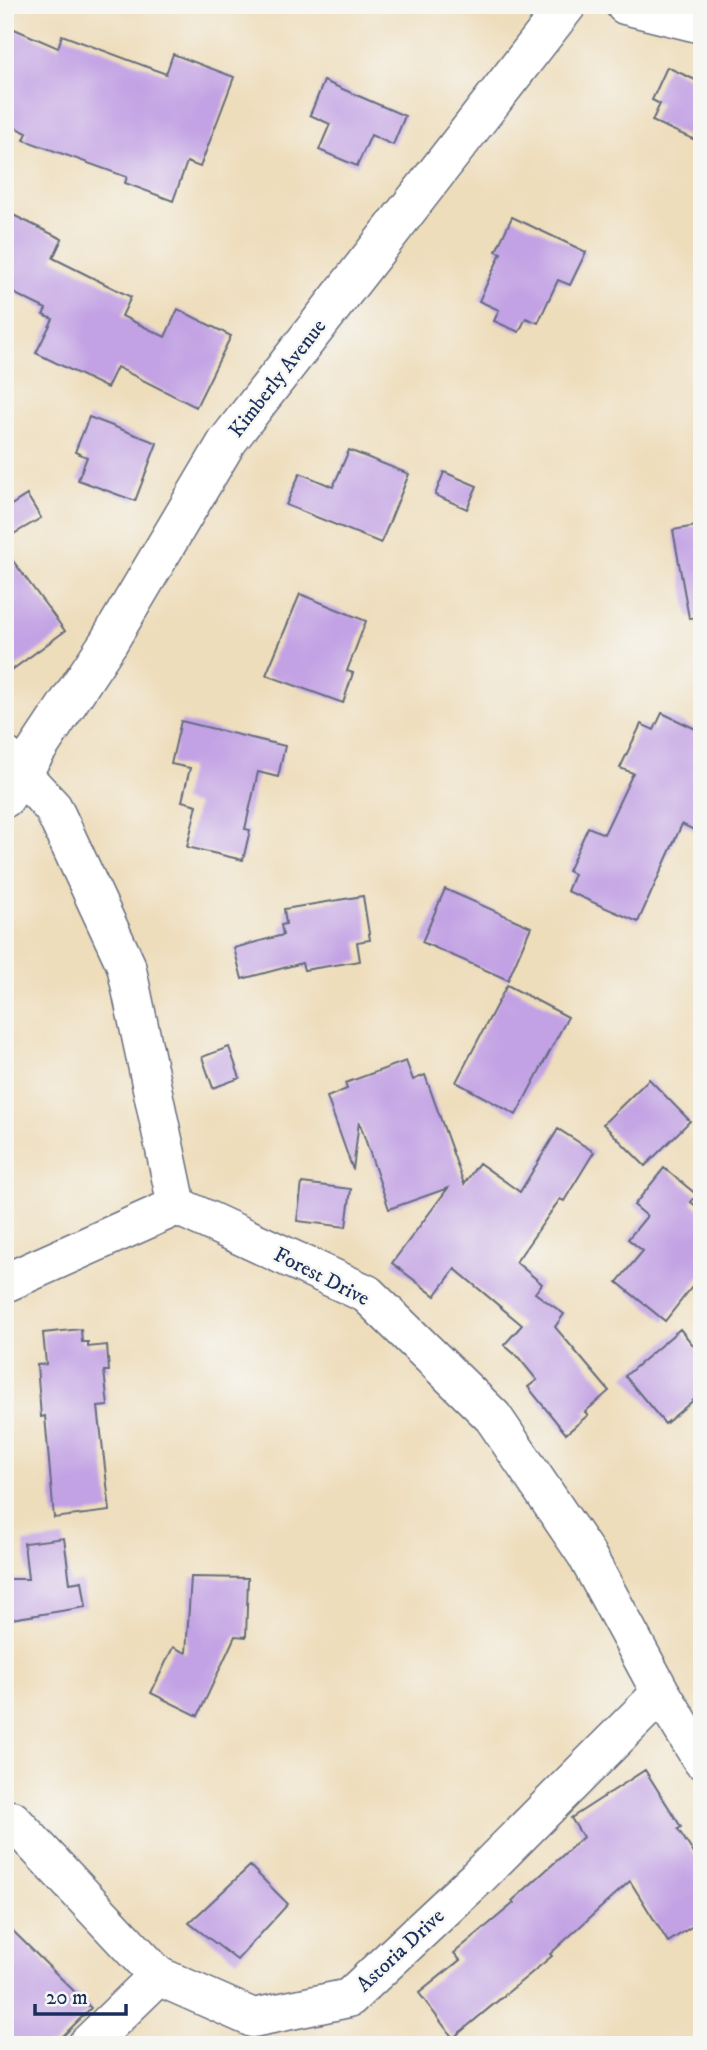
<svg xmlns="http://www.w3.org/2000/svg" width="707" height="2050" viewBox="0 0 707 2050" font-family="'IM FELL DW Pica',serif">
<rect width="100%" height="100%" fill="#f6f6f2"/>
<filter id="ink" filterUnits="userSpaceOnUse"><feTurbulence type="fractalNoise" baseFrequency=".0143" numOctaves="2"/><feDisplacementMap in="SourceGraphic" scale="14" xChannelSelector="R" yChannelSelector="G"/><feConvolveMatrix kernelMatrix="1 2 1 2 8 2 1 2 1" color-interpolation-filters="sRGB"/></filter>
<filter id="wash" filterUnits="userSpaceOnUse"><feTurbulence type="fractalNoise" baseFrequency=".00686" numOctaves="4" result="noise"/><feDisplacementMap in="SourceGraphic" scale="28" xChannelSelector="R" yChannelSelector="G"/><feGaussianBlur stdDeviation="1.57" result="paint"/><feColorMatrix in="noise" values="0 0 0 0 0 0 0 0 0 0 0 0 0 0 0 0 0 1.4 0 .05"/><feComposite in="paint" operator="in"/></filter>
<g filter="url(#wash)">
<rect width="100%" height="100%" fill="#edb"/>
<g id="blocks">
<path fill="#c2a2e4" d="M 5,25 L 58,48 L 62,35 L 166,74 L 173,54 L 234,77 L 200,167 L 187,162 L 173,201 L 125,183 L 127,177 L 24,140 L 27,133 L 5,123 Z
M 667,67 L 702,83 L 702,143 L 652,121 L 660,104 L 652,100 Z
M 324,81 L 405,116 L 393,145 L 371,135 L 357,166 L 319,150 L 330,124 L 310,115 Z
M 5,211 L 62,239 L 53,258 L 131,297 L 122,316 L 165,337 L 178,309 L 231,336 L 196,407 L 117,367 L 107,388 L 36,353 L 53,319 L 43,315 L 46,309 L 5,289 Z
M 512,217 L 586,252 L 570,285 L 558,280 L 538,323 L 526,318 L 519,332 L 494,321 L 499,310 L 479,301 L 501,253 L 496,251 Z
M 89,417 L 157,443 L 135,501 L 78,480 L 87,457 L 75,452 Z
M 349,450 L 409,474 L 381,543 L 286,505 L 300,473 L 333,487 Z
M 444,472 L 477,486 L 467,509 L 435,495 Z
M 27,495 L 41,518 L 5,539 L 5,509 Z
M 702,525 L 702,617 L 689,618 L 673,530 Z
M 5,550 L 65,631 L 5,675 Z
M 300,594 L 366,621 L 347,671 L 353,673 L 343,703 L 266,675 Z
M 662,713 L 702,732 L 702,834 L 682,824 L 638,922 L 567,891 L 574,874 L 568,871 L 588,827 L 604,834 L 633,773 L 620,768 L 641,724 L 654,730 Z
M 181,721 L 285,746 L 278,777 L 258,772 L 245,829 L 250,830 L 243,860 L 187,847 L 197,805 L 182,801 L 190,768 L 171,764 Z
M 445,889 L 531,927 L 508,980 L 422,942 Z
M 363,896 L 370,940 L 357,942 L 360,961 L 304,970 L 302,963 L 242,979 L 234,948 L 283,935 L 281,925 L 286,924 L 284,909 Z
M 507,985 L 568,1017 L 516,1115 L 456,1082 Z
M 229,1047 L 240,1078 L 213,1088 L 202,1057 Z
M 406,1061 L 413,1080 L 425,1075 L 464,1184 L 479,1163 L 520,1192 L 558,1129 L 594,1152 L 564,1201 L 560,1199 L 516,1262 L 542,1284 L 535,1293 L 564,1314 L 555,1327 L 609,1391 L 585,1412 L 588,1415 L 566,1434 L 528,1387 L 537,1380 L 519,1358 L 504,1345 L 522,1325 L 455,1269 L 435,1296 L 392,1263 L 448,1188 L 389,1209 L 359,1121 L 353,1170 L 327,1097 L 347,1089 L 345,1083 Z
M 649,1079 L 690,1121 L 645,1166 L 603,1124 Z
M 664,1168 L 697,1195 L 691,1202 L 702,1211 L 702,1274 L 665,1321 L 617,1282 L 643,1251 L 628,1239 L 647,1216 L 634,1205 Z
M 302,1183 L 351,1189 L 346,1227 L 297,1221 Z
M 81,1329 L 82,1342 L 88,1342 L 88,1347 L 107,1345 L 109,1371 L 104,1371 L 108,1406 L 98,1407 L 110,1511 L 54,1518 L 45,1416 L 41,1417 L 37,1365 L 46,1364 L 43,1333 Z
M 680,1329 L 702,1356 L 702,1393 L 665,1424 L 625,1376 Z
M 64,1538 L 70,1583 L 82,1581 L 86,1607 L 5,1620 L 5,1579 L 28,1579 L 24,1543 Z
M 191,1577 L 248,1578 L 246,1637 L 235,1636 L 198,1716 L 151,1693 L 173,1647 L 186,1653 Z
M 645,1770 L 681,1827 L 678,1829 L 702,1866 L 702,1920 L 668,1942 L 630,1881 L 550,1954 L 552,1956 L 453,2038 L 419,1993 L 460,1960 L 454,1953 L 514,1903 L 512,1901 L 583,1837 L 571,1818 Z
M 250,1866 L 288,1904 L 237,1960 L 189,1923 Z
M 5,1923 L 91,2008 L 54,2045 L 5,2045 Z"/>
</g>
</g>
<g filter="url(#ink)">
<use href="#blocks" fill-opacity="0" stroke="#656c7f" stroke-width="2"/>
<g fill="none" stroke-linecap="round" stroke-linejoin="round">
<defs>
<path id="minor" d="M 625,5 L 702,24
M 5,756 L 53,808 L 126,965 L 177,1206 L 367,1294 L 493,1417 L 586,1554 L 661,1693 L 702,1760
M 5,798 L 108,643 L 227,442 L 567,5
M 5,1283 L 177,1206
M 5,1820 L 12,1820 L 158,1976 L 253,2018 L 349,1998 L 477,1878 L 661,1693
M 87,2045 L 158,1976"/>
</defs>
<use href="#minor" stroke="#656c7f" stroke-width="41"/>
<use href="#minor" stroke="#fff" stroke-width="38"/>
</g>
</g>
<g text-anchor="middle" stroke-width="5" stroke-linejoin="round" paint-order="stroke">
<g font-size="21" fill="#1b2f5e" stroke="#f6f6f2">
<text transform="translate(277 378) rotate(-52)" y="7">Kimberly Avenue</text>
<text transform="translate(322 1276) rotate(27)" y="7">Forest Drive</text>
<text transform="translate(400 1950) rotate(-43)" y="7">Astoria Drive</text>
</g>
</g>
<rect width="707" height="2050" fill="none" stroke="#f6f6f2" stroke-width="28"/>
<path d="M35 2004v10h91v-10" fill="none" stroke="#1b2f5e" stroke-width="3.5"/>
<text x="46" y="2004" font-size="21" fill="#1b2f5e" stroke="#f6f6f2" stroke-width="5" paint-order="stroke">20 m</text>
</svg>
